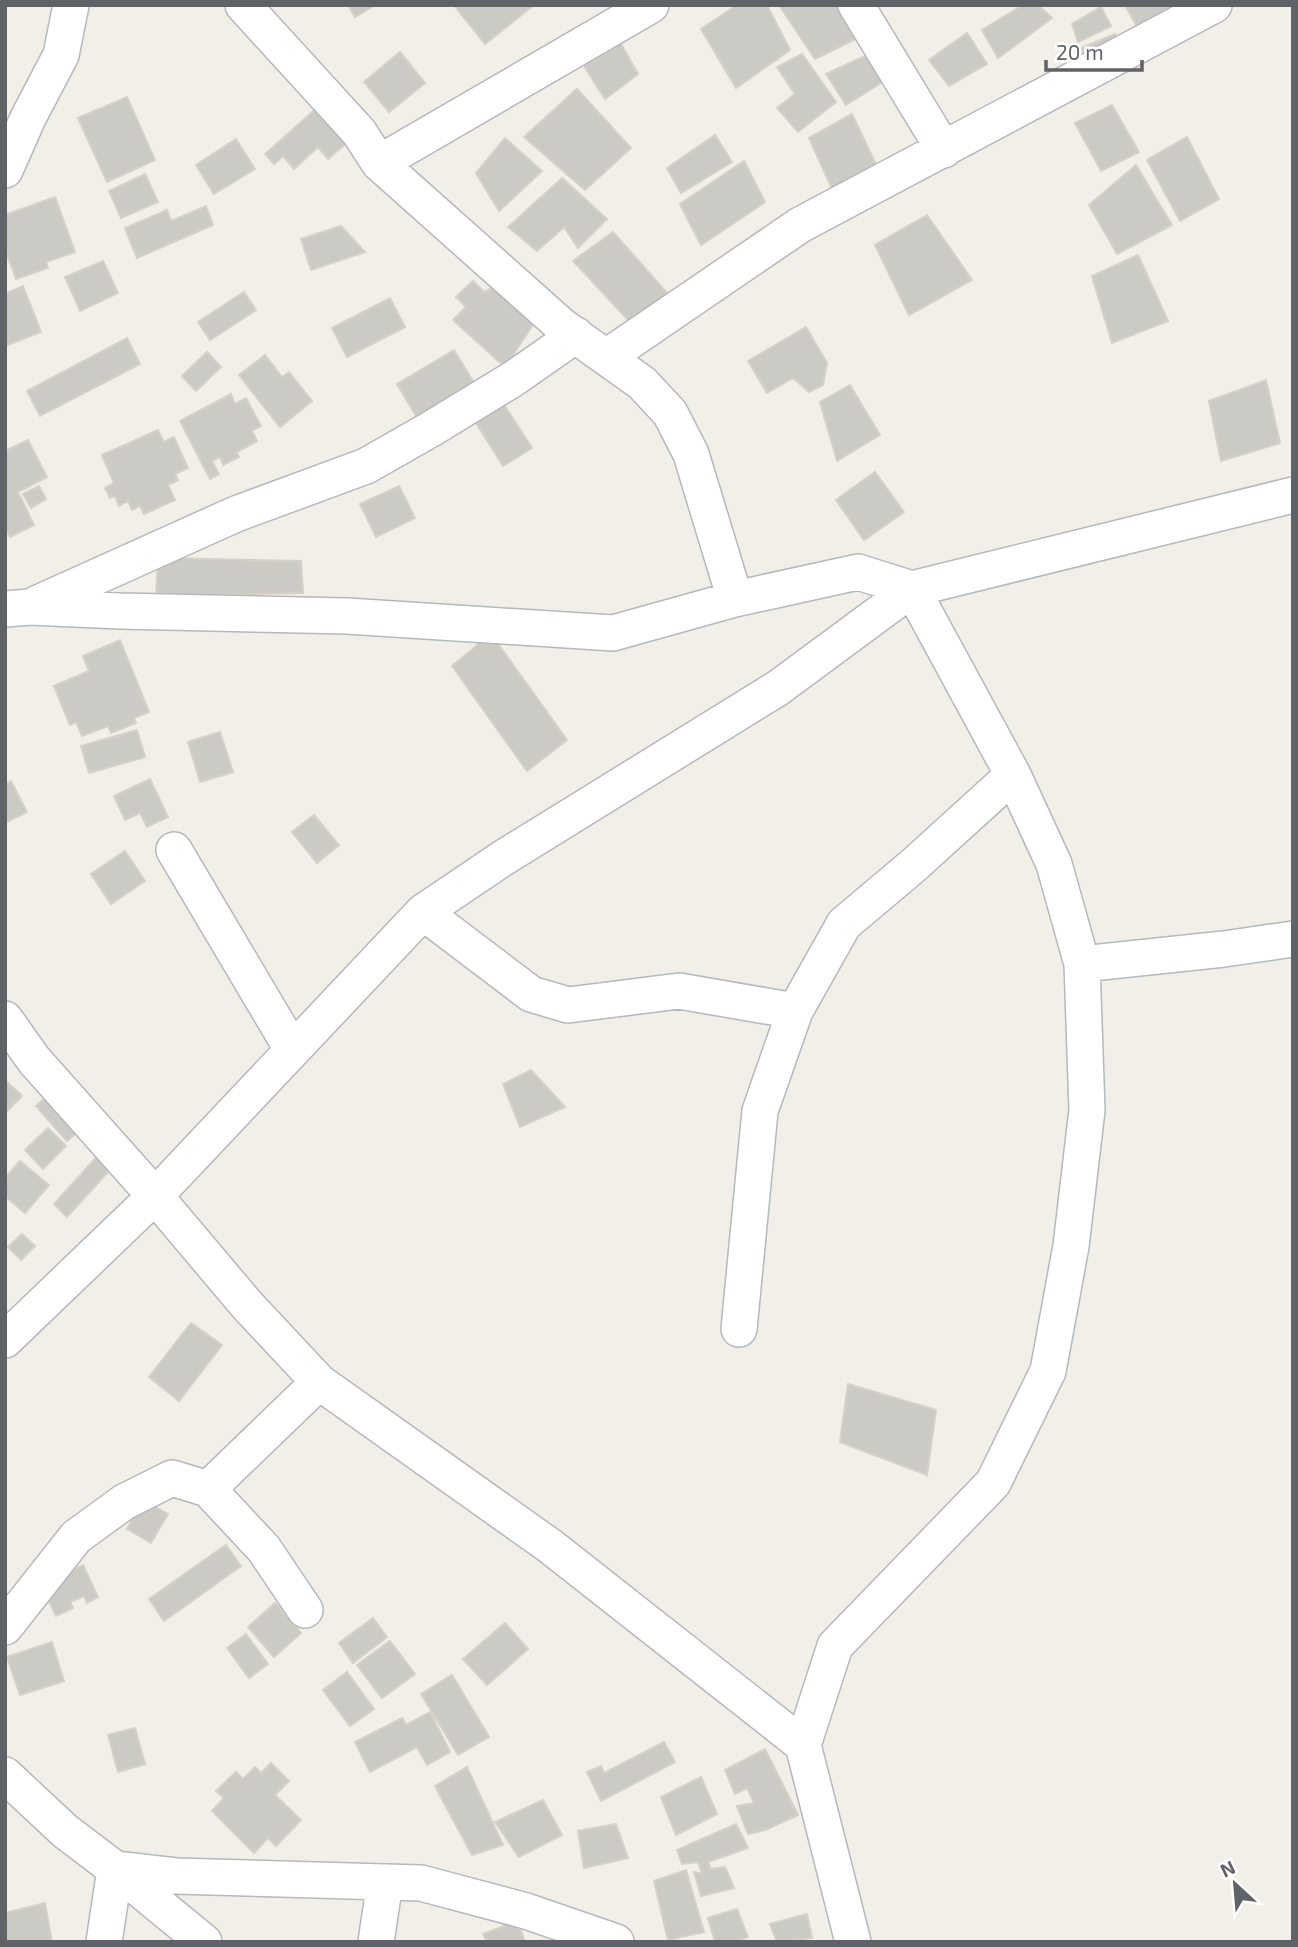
<svg xmlns="http://www.w3.org/2000/svg" width="1298" height="1947" viewBox="0 0 1298 1947" font-family="'Exo 2',sans-serif">
<rect width="100%" height="100%" fill="#f1efe8"/>
<path fill="#cccac5" stroke="#d6d1c6" stroke-width="2" d="M 348,5 L 375,5 L 355,17 Z
M 454,5 L 534,5 L 485,44 Z
M 737,5 L 767,5 L 790,50 L 736,88 L 701,29 Z
M 779,5 L 856,5 L 872,31 L 815,59 Z
M 1023,5 L 1038,5 L 1052,18 L 998,58 L 982,30 Z
M 1125,5 L 1170,5 L 1177,18 L 1142,36 Z
M 1101,7 L 1111,26 L 1078,42 L 1072,24 Z
M 967,33 L 987,64 L 949,86 L 929,60 Z
M 1115,34 L 1124,48 L 1083,69 L 1076,50 Z
M 621,44 L 638,74 L 605,99 L 584,66 Z
M 882,48 L 897,73 L 846,105 L 826,74 Z
M 400,52 L 425,83 L 389,112 L 364,82 Z
M 802,54 L 836,102 L 798,132 L 777,108 L 795,94 L 777,67 Z
M 577,89 L 631,148 L 585,190 L 524,137 Z
M 127,97 L 155,160 L 107,182 L 78,118 Z
M 328,98 L 359,132 L 328,159 L 318,147 L 294,169 L 283,156 L 274,164 L 265,154 Z
M 1112,105 L 1139,152 L 1101,171 L 1075,123 Z
M 852,114 L 881,175 L 837,200 L 809,138 Z
M 715,135 L 732,162 L 681,193 L 667,168 Z
M 1187,137 L 1219,199 L 1180,221 L 1147,160 Z
M 505,138 L 542,171 L 499,211 L 476,173 Z
M 236,139 L 255,169 L 214,194 L 196,165 Z
M 744,161 L 765,202 L 701,245 L 680,204 Z
M 1136,165 L 1172,225 L 1117,254 L 1089,205 Z
M 145,174 L 158,202 L 121,218 L 109,191 Z
M 562,178 L 607,219 L 578,248 L 564,227 L 537,251 L 508,227 Z
M 55,197 L 75,252 L 46,262 L 48,268 L 16,279 L 5,249 L 5,215 Z
M 206,206 L 213,225 L 137,258 L 125,228 L 167,210 L 171,221 Z
M 927,215 L 972,280 L 909,315 L 875,245 Z
M 341,226 L 365,252 L 311,270 L 301,239 Z
M 613,232 L 669,295 L 641,334 L 573,261 Z
M 1138,255 L 1168,321 L 1112,343 L 1092,276 Z
M 103,261 L 118,293 L 80,311 L 65,277 Z
M 473,281 L 484,292 L 498,285 L 534,323 L 505,367 L 453,320 L 466,307 L 456,297 Z
M 23,286 L 41,332 L 5,346 L 5,294 Z
M 244,292 L 256,310 L 210,340 L 198,322 Z
M 390,298 L 405,327 L 347,357 L 332,328 Z
M 806,327 L 827,363 L 823,385 L 809,392 L 793,378 L 767,393 L 748,361 Z
M 127,338 L 140,364 L 40,416 L 27,391 Z
M 454,350 L 473,381 L 432,421 L 416,416 L 397,384 Z
M 207,352 L 221,367 L 196,391 L 182,376 Z
M 265,355 L 282,377 L 289,372 L 312,401 L 280,427 L 239,375 Z
M 1266,380 L 1280,443 L 1221,461 L 1209,401 Z
M 850,385 L 880,435 L 837,461 L 820,402 Z
M 231,394 L 235,404 L 246,398 L 261,426 L 252,431 L 257,441 L 237,452 L 239,457 L 223,465 L 220,457 L 212,461 L 219,474 L 210,479 L 180,421 Z
M 499,397 L 532,448 L 503,466 L 471,415 Z
M 158,430 L 164,442 L 174,437 L 188,468 L 175,474 L 178,480 L 168,485 L 175,500 L 144,514 L 140,506 L 132,510 L 128,501 L 119,506 L 115,496 L 110,498 L 105,488 L 114,483 L 102,455 Z
M 28,440 L 47,477 L 18,492 L 34,525 L 10,537 L 5,528 L 5,451 Z
M 875,472 L 904,512 L 864,540 L 836,500 Z
M 39,486 L 46,499 L 31,508 L 23,494 Z
M 399,486 L 415,518 L 376,537 L 360,504 Z
M 158,558 L 301,561 L 303,593 L 156,596 Z
M 491,634 L 567,740 L 527,771 L 452,666 Z
M 120,640 L 149,712 L 134,718 L 136,723 L 111,733 L 108,726 L 82,736 L 76,722 L 70,725 L 54,686 L 89,671 L 83,656 Z
M 137,730 L 145,757 L 89,773 L 81,746 Z
M 220,732 L 233,772 L 200,782 L 188,742 Z
M 150,779 L 168,817 L 147,827 L 140,813 L 125,820 L 114,796 Z
M 11,781 L 27,812 L 5,823 L 5,784 Z
M 314,815 L 339,845 L 317,863 L 292,832 Z
M 125,851 L 145,881 L 111,904 L 91,874 Z
M 531,1070 L 565,1107 L 520,1127 L 503,1084 Z
M 5,1080 L 22,1096 L 5,1113 Z
M 54,1090 L 86,1125 L 67,1141 L 36,1106 Z
M 48,1128 L 66,1146 L 43,1169 L 25,1150 Z
M 103,1150 L 117,1162 L 67,1217 L 54,1204 Z
M 20,1161 L 49,1185 L 25,1213 L 5,1196 L 5,1178 Z
M 22,1234 L 35,1246 L 21,1260 L 8,1247 Z
M 191,1323 L 222,1345 L 179,1401 L 149,1377 Z
M 848,1384 L 936,1410 L 927,1475 L 840,1442 Z
M 143,1500 L 168,1514 L 151,1543 L 127,1529 Z
M 226,1545 L 241,1566 L 164,1621 L 149,1599 Z
M 83,1565 L 98,1597 L 87,1603 L 84,1596 L 70,1602 L 73,1608 L 56,1616 L 41,1585 Z
M 275,1603 L 301,1633 L 274,1657 L 248,1627 Z
M 373,1618 L 387,1637 L 353,1663 L 339,1643 Z
M 505,1623 L 528,1649 L 487,1685 L 463,1659 Z
M 246,1634 L 268,1664 L 249,1678 L 227,1648 Z
M 390,1641 L 415,1674 L 382,1698 L 357,1665 Z
M 52,1642 L 64,1681 L 20,1695 L 7,1657 Z
M 347,1672 L 374,1709 L 350,1726 L 323,1690 Z
M 452,1675 L 489,1737 L 458,1755 L 421,1694 Z
M 430,1712 L 450,1752 L 427,1765 L 417,1747 L 370,1772 L 355,1742 L 402,1718 L 406,1725 Z
M 135,1728 L 145,1764 L 118,1772 L 108,1735 Z
M 664,1742 L 675,1762 L 601,1801 L 587,1772 L 601,1766 L 604,1773 Z
M 765,1749 L 798,1815 L 765,1830 L 748,1834 L 737,1806 L 754,1803 L 747,1788 L 735,1794 L 725,1770 Z
M 271,1763 L 289,1781 L 275,1795 L 301,1820 L 276,1846 L 268,1838 L 254,1853 L 212,1811 L 224,1798 L 216,1791 L 236,1772 L 243,1779 L 255,1767 L 261,1773 Z
M 467,1767 L 503,1845 L 472,1855 L 435,1786 Z
M 701,1777 L 717,1814 L 676,1835 L 661,1797 Z
M 543,1800 L 562,1835 L 519,1857 L 495,1822 Z
M 616,1824 L 628,1858 L 584,1868 L 578,1831 Z
M 736,1824 L 748,1848 L 708,1862 L 711,1869 L 725,1867 L 734,1888 L 701,1896 L 694,1872 L 702,1874 L 698,1862 L 682,1864 L 677,1850 Z
M 686,1870 L 704,1932 L 668,1940 L 654,1881 Z
M 45,1903 L 52,1942 L 5,1942 L 5,1913 Z
M 737,1909 L 748,1937 L 733,1942 L 715,1942 L 708,1918 Z
M 807,1914 L 812,1938 L 777,1942 L 770,1924 Z
M 517,1921 L 525,1942 L 487,1942 L 483,1934 Z"/>
<g fill="none" stroke-linecap="round" stroke-linejoin="round">
<defs>
<path id="street" d="M 243,5 L 359,132 L 379,163 L 562,326 L 642,383 L 670,413 L 691,454 L 735,599
M 856,5 L 944,150
M 379,163 L 651,5
M 5,170 L 28,118 L 61,55 L 71,5
M 608,356 L 800,225 L 1214,5
M 36,604 L 236,514 L 366,466 L 431,429 L 513,379 L 576,335
M 5,609 L 30,607 L 120,611 L 347,616 L 613,633 L 735,599 L 858,572 L 912,589 L 1013,775 L 1054,864 L 1082,964 L 1087,1110 L 1071,1246 L 1048,1371 L 993,1483 L 835,1646 L 803,1745 L 853,1942
M 174,850 L 292,1049
M 423,912 L 531,994 L 568,1005 L 679,991 L 795,1011
M 1082,964 L 1224,949 L 1293,939
M 5,1019 L 34,1060 L 155,1196 L 247,1305 L 319,1382 L 550,1546 L 803,1745
M 739,1329 L 760,1111 L 795,1011 L 844,924 L 914,865 L 1013,775
M 5,1340 L 155,1196 L 423,912 L 503,858 L 778,688 L 912,589 L 1293,495
M 208,1489 L 319,1382
M 5,1627 L 76,1537 L 124,1502 L 172,1478 L 208,1489 L 264,1549 L 305,1610
M 5,1775 L 65,1831 L 115,1869 L 176,1876 L 421,1883 L 526,1911 L 616,1942
M 115,1869 L 204,1942
M 104,1942 L 115,1869
M 376,1942 L 385,1882"/>
</defs>
<use href="#street" stroke="#b5b8bc" stroke-width="38"/>
<use href="#street" stroke="#fff" stroke-width="35"/>
</g>
<rect width="1298" height="1947" fill="none" stroke="#5f6368" stroke-width="14"/>
<g transform="translate(1235 1884) rotate(334)" stroke="#ffffff" stroke-width="5" paint-order="stroke">
<path d="M0-5L12 26L0 18L-12 26Z" fill="#5f6368"/>
<text y="-10" font-size="19" font-weight="bold" text-anchor="middle" fill="#5f6368">N</text>
</g>
<path d="M1046 60v10h96v-10" fill="none" stroke="#5f6368" stroke-width="3.5"/>
<text x="1056" y="60" font-size="21" fill="#5f6368" stroke="#ffffff" stroke-width="5" paint-order="stroke">20 m</text>
</svg>
